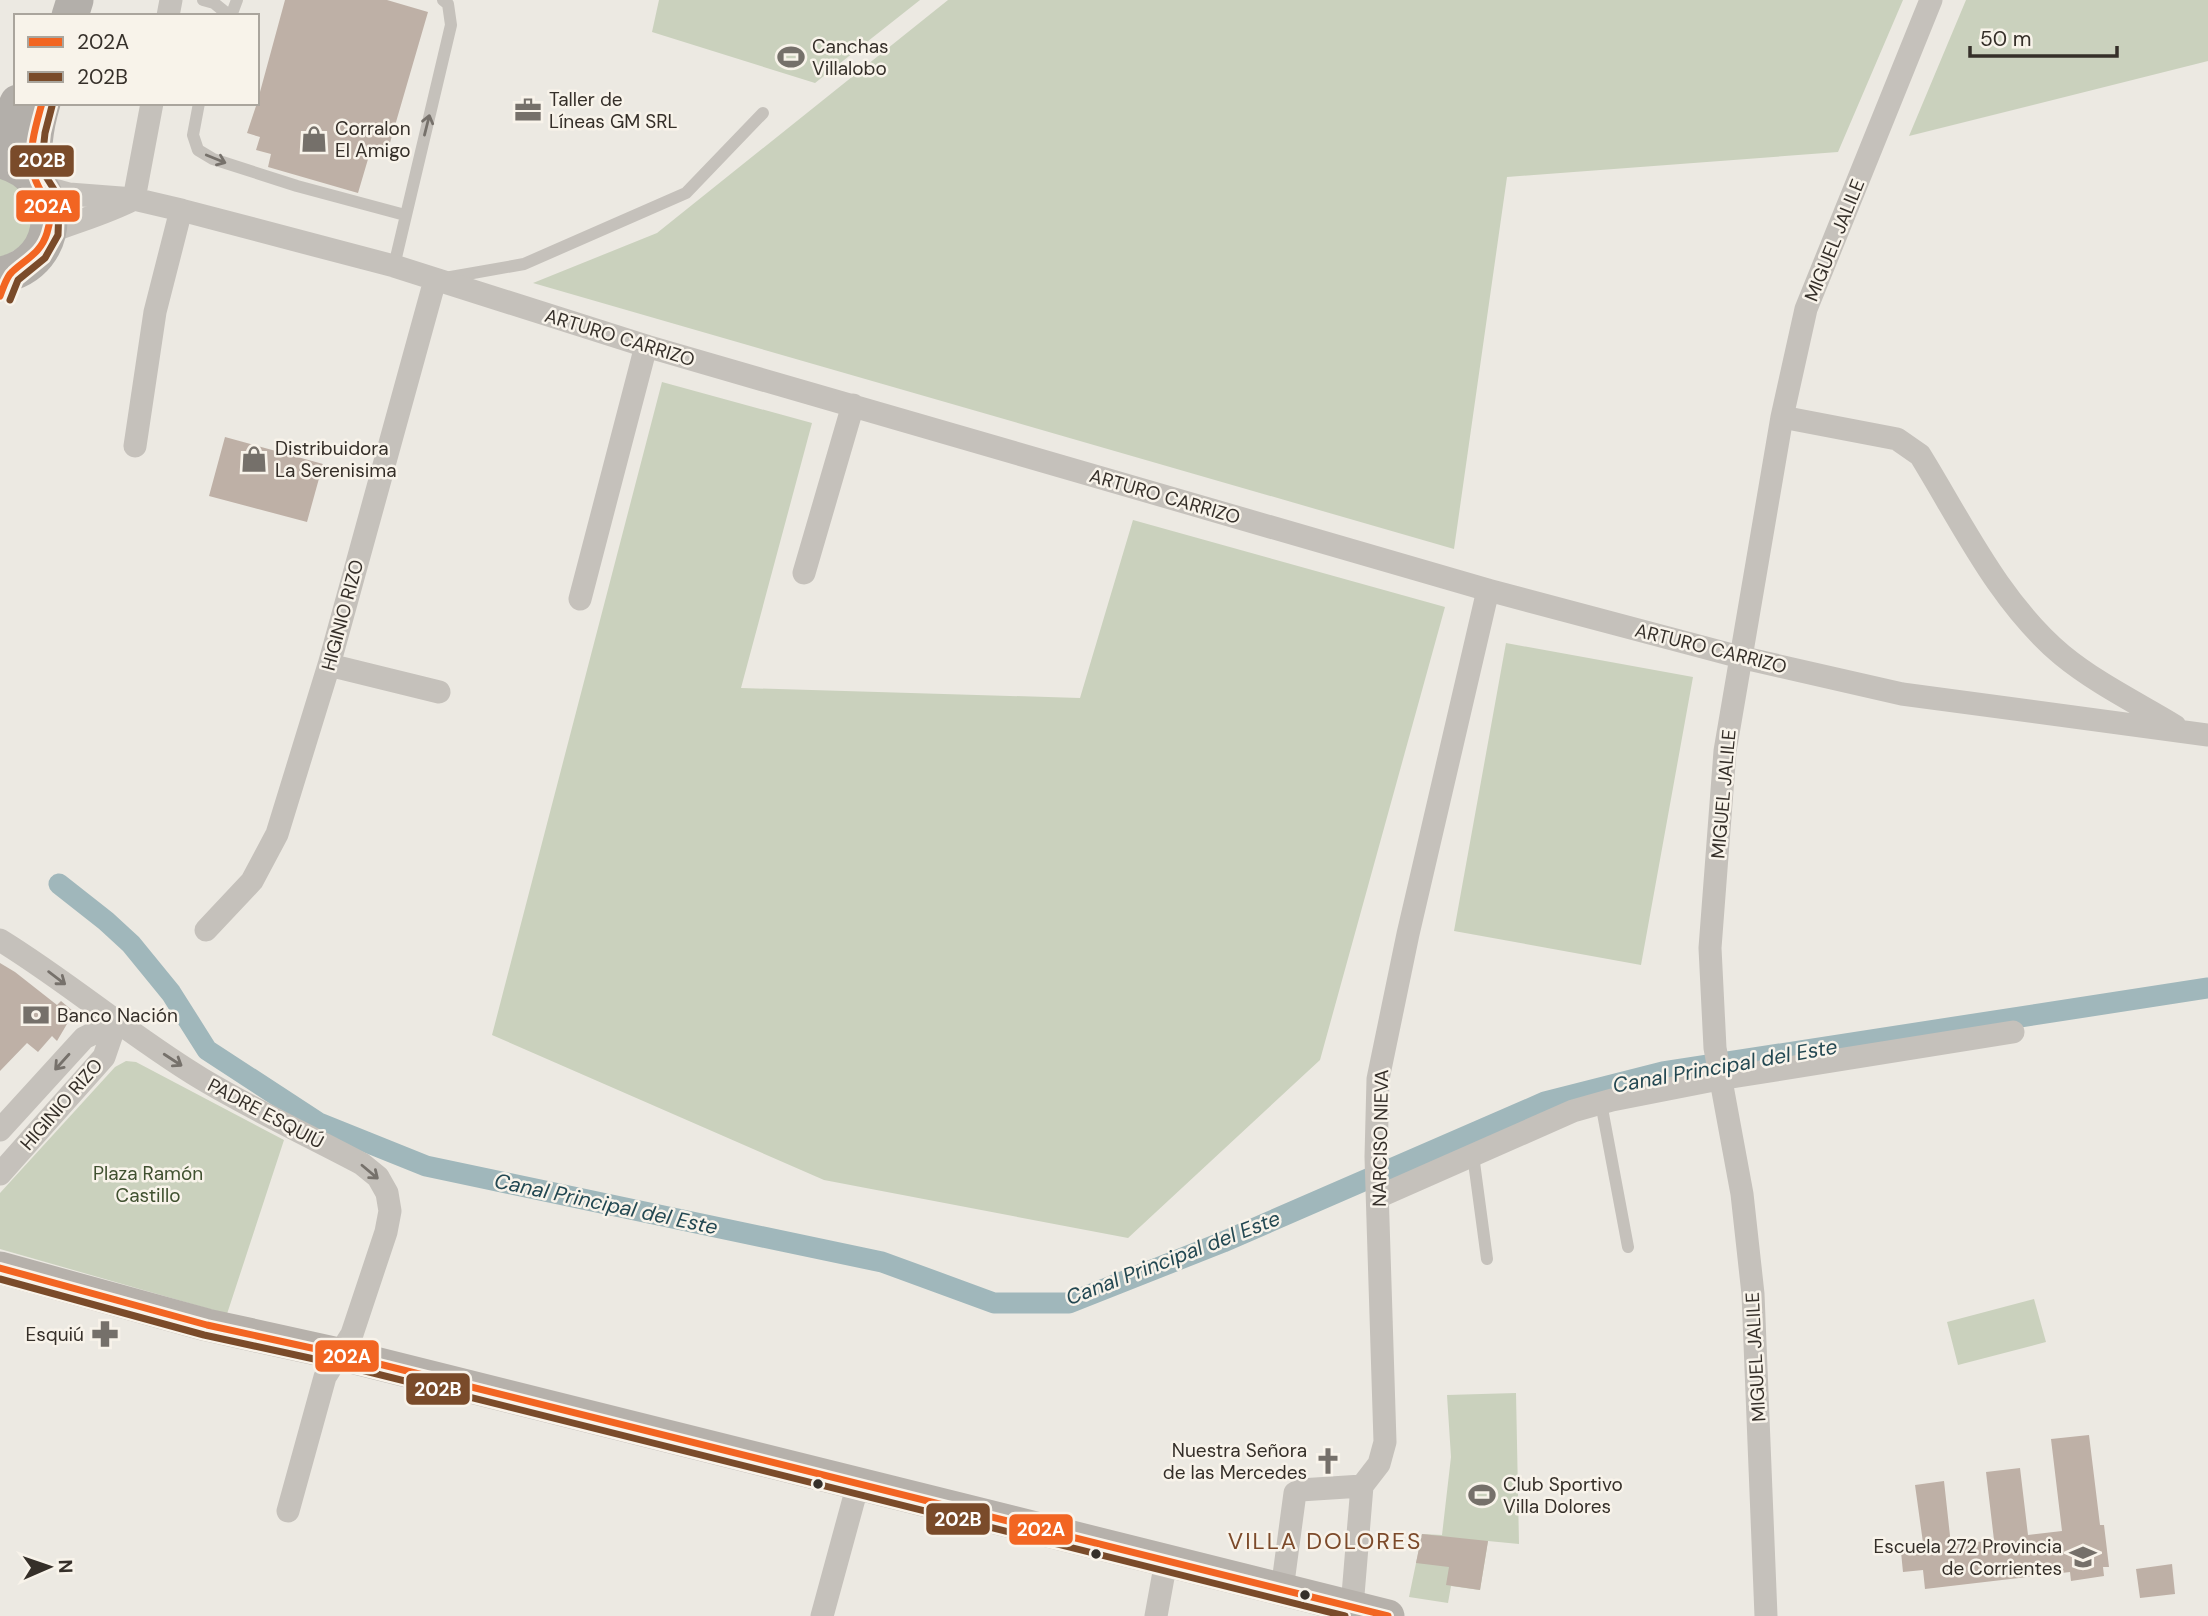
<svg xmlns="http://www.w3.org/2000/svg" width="2208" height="1616" viewBox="0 0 2208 1616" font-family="'DM Sans',sans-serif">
<rect width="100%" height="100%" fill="#ece9e2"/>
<path fill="#cad1bd" d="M 659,0 L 920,0 L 815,83 L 652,32 Z
M 948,0 L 1903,0 L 1838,152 L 1507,177 L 1454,549 L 533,283 L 657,233 Z
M 1966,0 L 2208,0 L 2208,61 L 1909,136 Z
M 0,175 L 25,190 L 34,216 L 26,243 L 0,259 Z
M 662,382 L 812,423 L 741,688 L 1080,698 L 1133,520 L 1445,607 L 1320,1060 L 1128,1238 L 824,1180 L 492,1035 Z
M 1506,643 L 1693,677 L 1641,965 L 1454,931 Z
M 126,1061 L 136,1062 L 284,1140 L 227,1314 L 0,1249 L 0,1193 L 115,1067 Z
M 2034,1299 L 2046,1342 L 1958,1365 L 1947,1322 Z
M 1516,1393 L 1519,1544 L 1488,1541 L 1480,1590 L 1451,1586 L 1448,1603 L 1409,1597 L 1422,1534 L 1442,1535 L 1451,1457 L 1447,1395 Z"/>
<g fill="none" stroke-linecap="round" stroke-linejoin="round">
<path stroke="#a0b7bb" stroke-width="21" d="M 59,884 L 106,921 L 131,944 L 171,993 L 207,1050 L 319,1123 L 426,1166 L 882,1262 L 994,1303 L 1069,1303 L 1223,1242 L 1545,1102 L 1663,1072 L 2208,988"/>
</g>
<path fill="#beb0a6" d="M 285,0 L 387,0 L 428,12 L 387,153 L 371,149 L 358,193 L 268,167 L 271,154 L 256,150 L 260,137 L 247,133 L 257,103 Z
M 225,437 L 323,464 L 307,522 L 209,496 Z
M 0,963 L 15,972 L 57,1005 L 61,1001 L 74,1012 L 57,1041 L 52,1036 L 38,1052 L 27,1043 L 0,1071 Z
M 2089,1435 L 2100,1525 L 2104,1525 L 2109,1567 L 2103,1567 L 2104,1576 L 2071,1581 L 2070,1572 L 1925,1589 L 1923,1570 L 1903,1572 L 1901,1552 L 1924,1550 L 1915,1485 L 1944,1481 L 1951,1545 L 1994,1540 L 1986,1472 L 2020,1468 L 2028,1535 L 2062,1531 L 2051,1439 Z
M 1422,1534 L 1488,1541 L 1480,1590 L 1446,1585 L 1449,1567 L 1416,1563 Z
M 2172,1564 L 2175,1594 L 2140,1598 L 2136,1569 Z"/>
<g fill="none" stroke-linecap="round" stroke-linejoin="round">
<path stroke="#c5c1bb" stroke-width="12" d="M 203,0 L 214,3 L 230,16
M 231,16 L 237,0
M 199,103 L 193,135 L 198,150 L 213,159 L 297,186 L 405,215
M 394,266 L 451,25 L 448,4 L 443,0
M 445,278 L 524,264 L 686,193 L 763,113
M 1601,1103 L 1628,1247
M 1473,1155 L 1487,1259"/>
<path stroke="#c5c1bb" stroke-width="23" d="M 168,16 L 171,0
M 40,186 L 69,194 L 134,199 L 181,210 L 394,266 L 646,346 L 1488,590 L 1740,657 L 1902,694 L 2208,735
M 134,199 L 152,103
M 47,233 C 77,221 105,214 134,199
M 1782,417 L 1897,439 L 1920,455 C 1962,523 1999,602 2062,655 C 2096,683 2137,703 2175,726
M 135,446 L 155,312 L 181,210
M 804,573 L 853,405
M 580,599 L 646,346
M 329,665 L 439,692
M 206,930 L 252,881 L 277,834 L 329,665 L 435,280
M 0,940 C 70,983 132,1037 202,1079 C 254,1110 309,1136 362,1164 L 378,1177 L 387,1193 L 390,1211 L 386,1232 L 352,1334 L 325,1377 L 288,1511
M 0,1130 L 84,1038 L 116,1022
M 0,1174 L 104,1057 L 116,1022
M 1378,1197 L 1573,1111 L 1612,1100 L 1719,1079 L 2013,1032
M 1282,1590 L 1295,1493 L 1300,1490 L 1362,1486
M 1352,1607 L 1362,1486 L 1379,1464 L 1385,1442 L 1376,1157 L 1378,1079 L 1408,934 L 1488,590
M 822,1616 L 858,1484
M 1156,1616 L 1166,1561
M 1766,1616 L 1753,1294 L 1742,1194 L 1715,1048 L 1710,948 L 1725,751 L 1782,417 L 1806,309 L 1931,0"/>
<path stroke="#b6b1ab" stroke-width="33" d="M 0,1268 L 207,1325 L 339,1354 L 1388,1616"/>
<path stroke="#b3afaa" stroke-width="37" d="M 70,16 L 75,0
M 0,143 L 18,103
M 0,160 C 65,174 66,264 0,275
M 35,179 C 32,151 34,130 42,103"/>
<defs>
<path id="bus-1" d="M 0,296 C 3,289 6,277 12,272 C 26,259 41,253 47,233 C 57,202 38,196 33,172 C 28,150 36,125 42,103
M 0,1268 L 207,1325 L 339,1354 L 1388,1616"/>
<path id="bus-2" d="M 10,300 L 18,280 L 45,258 L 58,235 L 59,208 L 55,191 L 45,175 L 42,161 L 45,133 L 52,106
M 0,1279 L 204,1335 L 337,1364 L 1345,1616"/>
</defs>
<use href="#bus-1" stroke="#f8f3ea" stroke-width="12"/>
<use href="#bus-2" stroke="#f8f3ea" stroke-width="12"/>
<use href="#bus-1" stroke="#f26522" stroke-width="7"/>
<use href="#bus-2" stroke="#7a4b2a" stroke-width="7"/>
</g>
<defs><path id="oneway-shaft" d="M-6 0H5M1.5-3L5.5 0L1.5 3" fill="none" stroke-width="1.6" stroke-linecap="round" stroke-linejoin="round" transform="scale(1.75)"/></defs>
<g stroke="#76716b">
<use href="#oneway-shaft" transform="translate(427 125) rotate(-76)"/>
<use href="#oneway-shaft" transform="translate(216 159) rotate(22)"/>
<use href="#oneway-shaft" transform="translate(57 978) rotate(37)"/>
<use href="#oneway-shaft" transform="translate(173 1060) rotate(33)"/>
<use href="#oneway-shaft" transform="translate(62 1062) rotate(132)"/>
<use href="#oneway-shaft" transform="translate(370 1172) rotate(40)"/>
</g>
<defs>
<symbol id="stadium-bare" viewBox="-9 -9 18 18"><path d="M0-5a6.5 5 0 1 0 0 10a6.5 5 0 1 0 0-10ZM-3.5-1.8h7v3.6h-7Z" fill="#75706a" stroke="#f8f3ea" stroke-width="2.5" paint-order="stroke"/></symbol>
<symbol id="office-bare" viewBox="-9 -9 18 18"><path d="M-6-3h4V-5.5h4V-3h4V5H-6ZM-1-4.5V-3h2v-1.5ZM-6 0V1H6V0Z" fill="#75706a" stroke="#f8f3ea" stroke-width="2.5" paint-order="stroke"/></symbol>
<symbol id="shop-bare" viewBox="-9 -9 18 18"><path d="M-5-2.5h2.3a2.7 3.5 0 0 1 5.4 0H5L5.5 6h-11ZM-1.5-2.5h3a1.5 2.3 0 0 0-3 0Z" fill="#75706a" stroke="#f8f3ea" stroke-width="2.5" paint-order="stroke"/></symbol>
<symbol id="bank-bare" viewBox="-9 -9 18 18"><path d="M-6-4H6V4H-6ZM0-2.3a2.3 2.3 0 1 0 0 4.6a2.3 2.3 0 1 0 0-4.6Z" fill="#75706a" stroke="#f8f3ea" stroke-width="2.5" paint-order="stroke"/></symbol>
<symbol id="pharmacy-bare" viewBox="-9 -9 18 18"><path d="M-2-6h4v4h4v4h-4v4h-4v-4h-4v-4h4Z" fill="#75706a" stroke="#f8f3ea" stroke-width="2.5" paint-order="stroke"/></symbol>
<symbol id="church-bare" viewBox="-9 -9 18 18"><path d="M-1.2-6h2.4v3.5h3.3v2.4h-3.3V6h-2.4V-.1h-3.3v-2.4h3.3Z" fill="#75706a" stroke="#f8f3ea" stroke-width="2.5" paint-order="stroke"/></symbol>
<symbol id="school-bare" viewBox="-9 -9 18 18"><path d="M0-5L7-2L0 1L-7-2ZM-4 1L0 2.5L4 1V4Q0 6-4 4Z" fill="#75706a" stroke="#f8f3ea" stroke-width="2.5" paint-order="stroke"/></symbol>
</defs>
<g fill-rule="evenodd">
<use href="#stadium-bare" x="772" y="38" width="38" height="38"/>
<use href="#office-bare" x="509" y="91" width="38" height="38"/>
<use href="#shop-bare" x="295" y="120" width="38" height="38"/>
<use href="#shop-bare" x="235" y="440" width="38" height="38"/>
<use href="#bank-bare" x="17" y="996" width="38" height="38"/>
<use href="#pharmacy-bare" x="86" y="1315" width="38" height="38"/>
<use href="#church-bare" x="1309" y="1442" width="38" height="38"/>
<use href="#stadium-bare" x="1463" y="1476" width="38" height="38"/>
<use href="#school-bare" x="2064" y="1538" width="38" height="38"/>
</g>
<g fill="#352f29" stroke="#f8f3ea" stroke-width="2.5">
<circle cx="818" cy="1484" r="6"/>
<circle cx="1096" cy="1554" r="6"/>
<circle cx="1305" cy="1595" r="6"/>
</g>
<g text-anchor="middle" stroke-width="5" stroke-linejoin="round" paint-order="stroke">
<g font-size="19" fill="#352f29" stroke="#f8f3ea" text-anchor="start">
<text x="812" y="53">Canchas<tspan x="812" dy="22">Villalobo</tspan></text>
<text x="549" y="106">Taller de<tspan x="549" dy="22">Líneas GM SRL</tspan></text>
<text x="335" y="135">Corralon<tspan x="335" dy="22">El Amigo</tspan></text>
<text x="275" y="455">Distribuidora<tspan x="275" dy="22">La Serenisima</tspan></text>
<text x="57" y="1022">Banco Nación</text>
<text x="84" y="1341" text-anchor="end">Esquiú</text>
<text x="1307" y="1457" text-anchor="end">Nuestra Señora<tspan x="1307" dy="22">de las Mercedes</tspan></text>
<text x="1503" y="1491">Club Sportivo<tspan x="1503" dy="22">Villa Dolores</tspan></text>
<text x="2062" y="1553" text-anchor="end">Escuela 272 Provincia<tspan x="2062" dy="22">de Corrientes</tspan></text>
</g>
<g font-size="19" fill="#352f29" stroke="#f8f3ea">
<text transform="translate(1834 240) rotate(-68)" y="7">MIGUEL JALILE</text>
<text transform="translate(620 337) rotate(17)" y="7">ARTURO CARRIZO</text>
<text transform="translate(1165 496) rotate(16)" y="7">ARTURO CARRIZO</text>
<text transform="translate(342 615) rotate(-75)" y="7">HIGINIO RIZO</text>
<text transform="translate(1711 648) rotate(14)" y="7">ARTURO CARRIZO</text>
<text transform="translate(1723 794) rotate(-85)" y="7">MIGUEL JALILE</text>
<text transform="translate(61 1104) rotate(-49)" y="7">HIGINIO RIZO</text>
<text transform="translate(266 1113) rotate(28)" y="7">PADRE ESQUIÚ</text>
<text transform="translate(1380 1138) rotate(-89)" y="7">NARCISO NIEVA</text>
<text transform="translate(1755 1357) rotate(-93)" y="7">MIGUEL JALILE</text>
</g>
<g font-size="19" fill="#405130" stroke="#f8f3ea">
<text x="148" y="1180">Plaza Ramón<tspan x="148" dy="22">Castillo</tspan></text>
</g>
<g font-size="21" font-style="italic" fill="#234852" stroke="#f8f3ea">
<text transform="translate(1725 1066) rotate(-10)" y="7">Canal Principal del Este</text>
<text transform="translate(606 1204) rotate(12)" y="7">Canal Principal del Este</text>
<text transform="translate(1173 1258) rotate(-21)" y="7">Canal Principal del Este</text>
</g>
<g font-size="23" letter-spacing="2" fill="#7c4a2a" stroke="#f8f3ea">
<text x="1325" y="1549">VILLA DOLORES</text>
</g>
</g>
<g stroke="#f8f3ea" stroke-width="2.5">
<rect x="9" y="144" width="66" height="34" rx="7" fill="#7a4b2a"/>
<rect x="15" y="189" width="66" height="34" rx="7" fill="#f26522"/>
<rect x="314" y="1339" width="66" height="34" rx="7" fill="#f26522"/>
<rect x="405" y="1372" width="66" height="34" rx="7" fill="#7a4b2a"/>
<rect x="925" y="1502" width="66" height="34" rx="7" fill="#7a4b2a"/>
<rect x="1008" y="1513" width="66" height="33" rx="7" fill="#f26522"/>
</g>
<g font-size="19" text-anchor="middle" font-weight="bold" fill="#fff">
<text x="42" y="167">202B</text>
<text x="48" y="213">202A</text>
<text x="347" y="1363">202A</text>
<text x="438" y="1396">202B</text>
<text x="958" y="1526">202B</text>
<text x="1041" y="1536">202A</text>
</g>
<rect x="14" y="14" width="245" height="91" fill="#f8f3ea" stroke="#aaa59d" stroke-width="2"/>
<rect x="28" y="37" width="35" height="10" fill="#f26522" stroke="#aaa59d" stroke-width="2"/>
<text x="77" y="49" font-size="21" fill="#352f29">202A</text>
<rect x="28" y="72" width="35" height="10" fill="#7a4b2a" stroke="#aaa59d" stroke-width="2"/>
<text x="77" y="84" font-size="21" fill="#352f29">202B</text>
<g transform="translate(49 1567) rotate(88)" stroke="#f8f3ea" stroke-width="5" paint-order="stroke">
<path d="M0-5L12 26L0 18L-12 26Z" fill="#352f29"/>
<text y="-10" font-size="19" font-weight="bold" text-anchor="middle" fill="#352f29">N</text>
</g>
<path d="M1970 46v10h147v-10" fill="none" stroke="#352f29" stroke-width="3.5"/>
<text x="1980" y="46" font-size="21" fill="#352f29" stroke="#f8f3ea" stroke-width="5" paint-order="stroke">50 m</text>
</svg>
